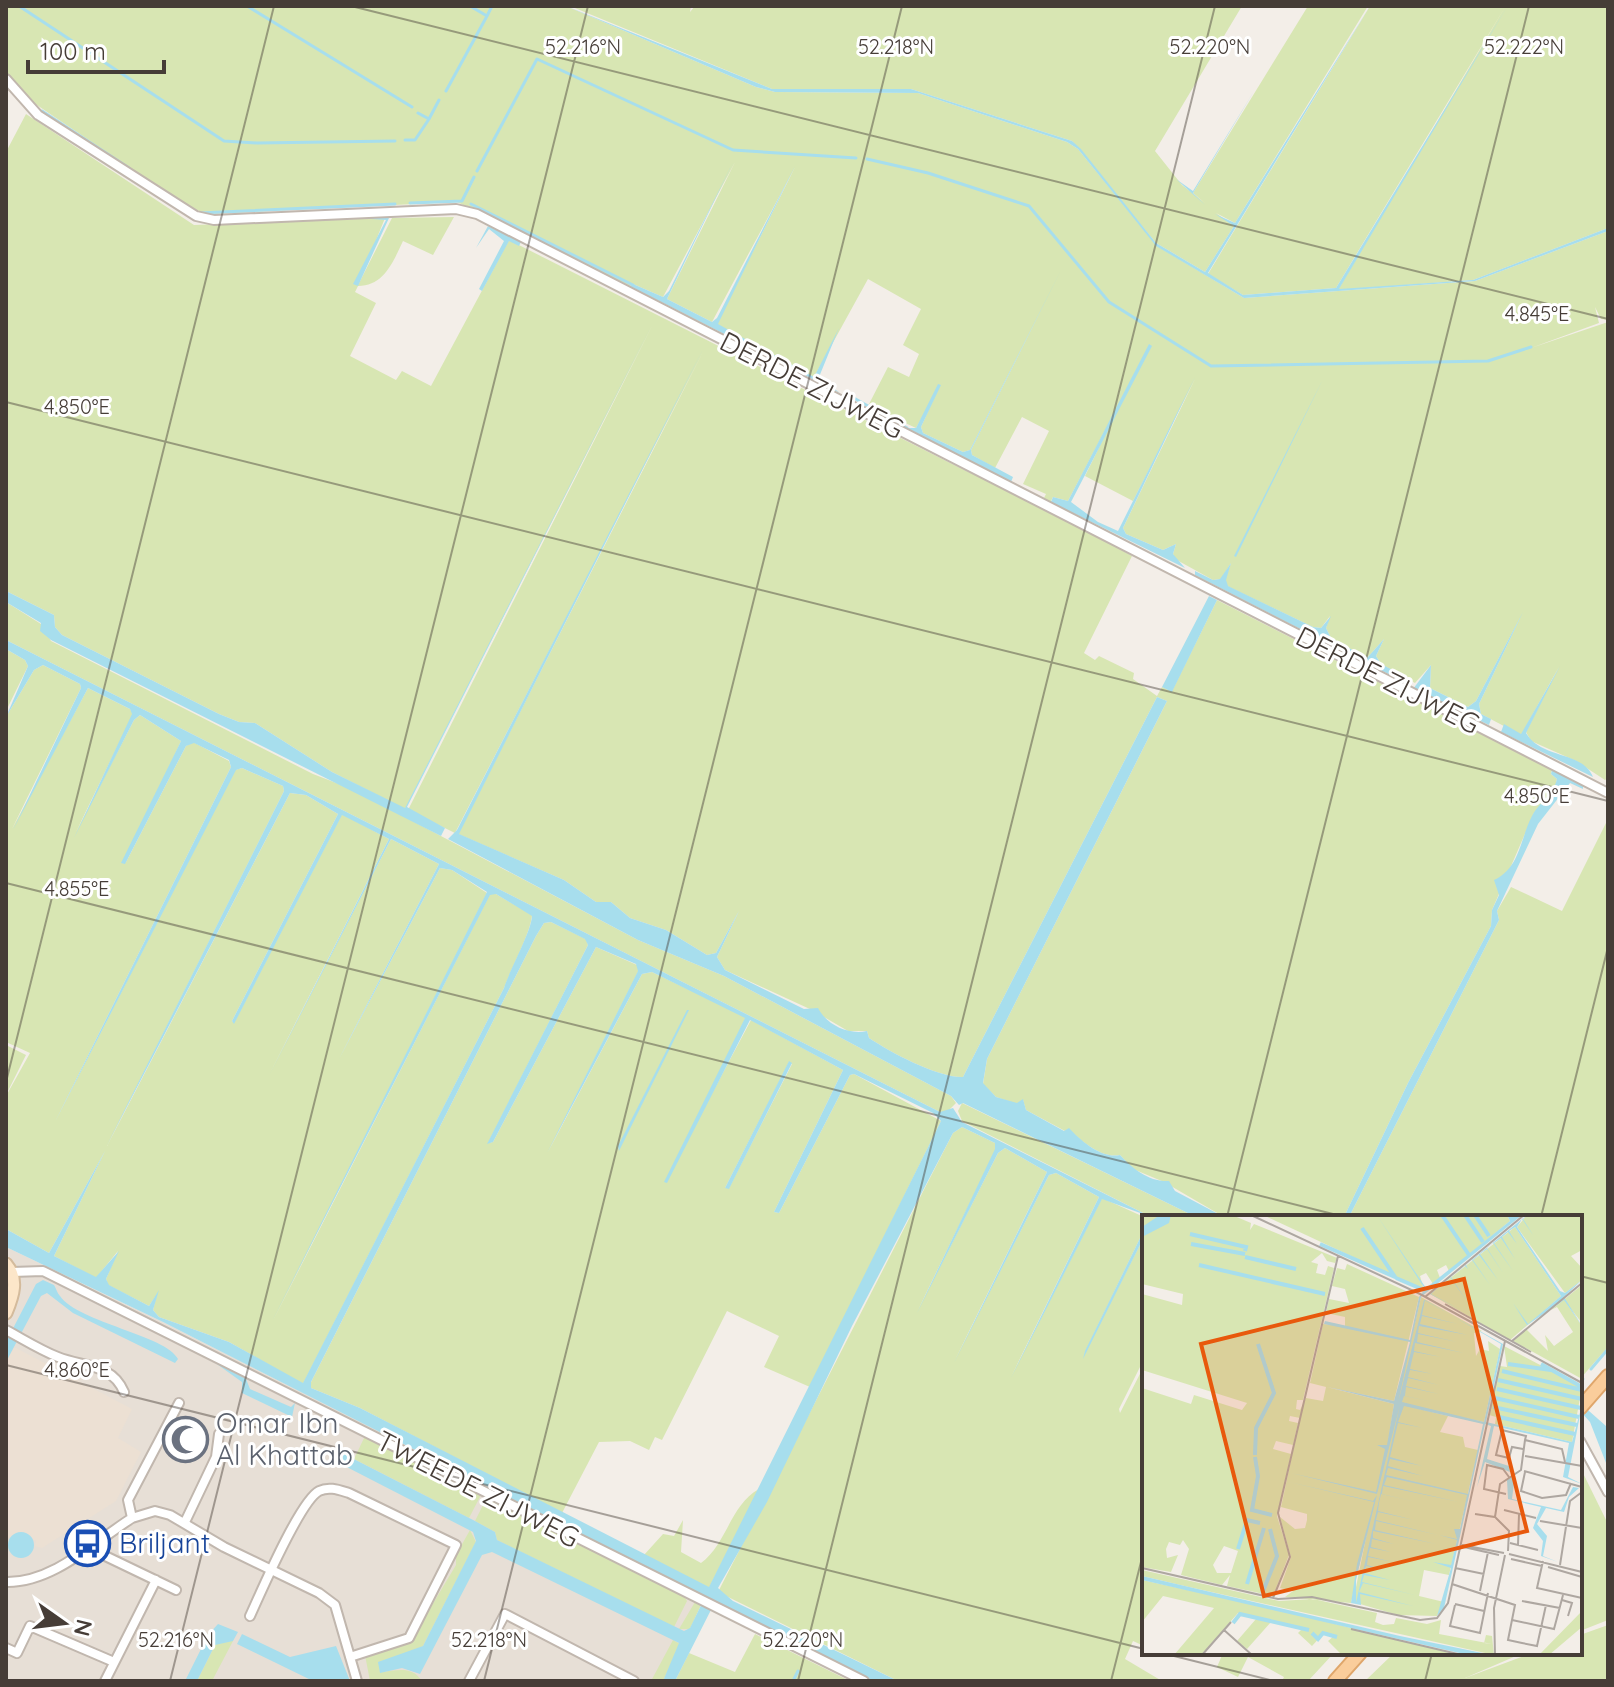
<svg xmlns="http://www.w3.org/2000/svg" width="1614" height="1687" viewBox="0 0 1614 1687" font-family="Quicksand,sans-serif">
<rect width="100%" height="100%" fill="#f3eee8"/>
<path fill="#e7dfd6" d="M 6,1247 L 163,1322 L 705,1596 L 663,1681 L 6,1681 Z"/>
<path fill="#ece0d3" d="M 14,1347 L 132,1409 L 118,1438 L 141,1452 L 116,1501 L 42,1548 L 35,1546 L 36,1541 L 21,1533 L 6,1539 L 6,1362 Z"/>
<path fill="#d8e6b3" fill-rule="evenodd" d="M 7,6 L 566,6 L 756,87 L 775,92 L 918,93 L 1067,142 L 1078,149 L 1157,246 L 1244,298 L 1475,281 L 1608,231 L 1608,320 L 1601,319 L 1595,307 L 1599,323 L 1531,348 L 1608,322 L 1608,778 L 1605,780 L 1576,761 L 1531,741 L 1526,732 L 1559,667 L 1521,735 L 1481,714 L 1479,704 L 1521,616 L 1476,701 L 1468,707 L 1430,688 L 1431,665 L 1415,683 L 1381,664 L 1376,656 L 1384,639 L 1367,658 L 1331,638 L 1326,628 L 1330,616 L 1321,628 L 1313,627 L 1227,586 L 1225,580 L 1231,563 L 1221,579 L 1213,580 L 1175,559 L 1173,554 L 1176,544 L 1163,550 L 1126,534 L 1123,528 L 1195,379 L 1133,501 L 1085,476 L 1150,344 L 1068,501 L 1053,497 L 1051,501 L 1086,520 L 1081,521 L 1017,488 L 1044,498 L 1046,494 L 1023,484 L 1049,431 L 1022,417 L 995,468 L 972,455 L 971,450 L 1045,302 L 970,450 L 963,452 L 923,433 L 921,427 L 940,385 L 916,428 L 868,406 L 888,367 L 909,377 L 919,354 L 903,345 L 921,309 L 868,279 L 814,377 L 719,328 L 717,324 L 795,167 L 712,322 L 667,299 L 735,162 L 663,297 L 633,284 L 630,286 L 457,202 L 208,214 L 186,206 L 31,101 L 29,104 L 6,73 Z
M 570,6 L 691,6 L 690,12 L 695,6 L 1242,6 L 1155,151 L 1182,185 L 1205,203 L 1193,193 L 1308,6 L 1368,6 L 1235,223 L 1216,213 L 1234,226 L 1205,272 L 1156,243 L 1072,141 L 911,89 L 772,89 Z
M 1370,6 L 1608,6 L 1608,228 L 1473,280 L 1338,290 L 1505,7 L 1336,288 L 1243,295 L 1208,274 Z
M 26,114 L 194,225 L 385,218 L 358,285 L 392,218 L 454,217 L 433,255 L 403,241 C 393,262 384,286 358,286 L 355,292 L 376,303 L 350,356 L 396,380 L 402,371 L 431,386 L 509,240 L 964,470 L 1063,516 L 1132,556 L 1084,653 L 1095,660 L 1099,656 L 1134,673 L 1133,679 L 1157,696 L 1162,687 L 1172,691 L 1217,600 L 1552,770 L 1551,774 L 1557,779 L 1554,792 L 1534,813 L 1492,910 L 1491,926 L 1408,1083 L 1344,1217 L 1224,1217 L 1164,1182 L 1133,1169 L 1120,1155 C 1102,1159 1081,1141 1069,1129 L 1065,1131 L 1026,1110 L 1023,1100 L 1017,1104 L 996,1097 L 983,1084 L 987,1059 L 1167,701 L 1157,697 L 963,1077 C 938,1078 890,1052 869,1038 L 867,1031 L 848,1031 L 812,1010 L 725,970 L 717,957 L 739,911 L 716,953 L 707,955 L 666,930 L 630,918 L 611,902 L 596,902 L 564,880 L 458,834 L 704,350 L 455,833 L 408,810 L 653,324 L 405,809 L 332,772 L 255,723 L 239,722 L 219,714 L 62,635 L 55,627 L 54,615 L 6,591 L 6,152 Z
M 6,602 L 41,624 L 51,641 L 313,774 L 352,789 L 638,940 L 724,976 L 951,1096 L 956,1103 L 947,1112 L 940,1112 L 6,640 Z
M 6,649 L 25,660 L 28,666 L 6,711 Z
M 43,665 L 80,684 L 81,688 L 12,829 L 88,688 L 130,709 L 133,714 L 76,832 L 134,720 L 140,715 L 181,741 L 125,864 L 186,746 L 193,742 L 229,761 L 231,767 L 56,1120 L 235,770 L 242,768 L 283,786 L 284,791 L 107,1146 L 290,793 L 306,795 L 338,814 L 232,1021 L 234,1023 L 342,814 L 389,839 L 270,1073 L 391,839 L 439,864 L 339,1059 L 440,868 L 452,870 L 487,893 L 274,1319 L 490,894 L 496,894 L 532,915 C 531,932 511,969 504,988 L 303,1384 L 229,1342 L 159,1317 L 153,1310 L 157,1294 L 149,1306 L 108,1285 L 106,1279 L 118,1251 L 96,1278 L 54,1256 L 105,1151 L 49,1253 L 6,1229 L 6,1096 L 30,1053 L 6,1042 L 6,717 L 34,670 Z
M 1608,819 L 1608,1347 L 1580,1379 L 1580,1217 L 1349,1217 L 1499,920 L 1497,911 L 1511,887 L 1562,911 Z
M 551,922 L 586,939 L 588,945 L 488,1143 L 493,1142 L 596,947 L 637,965 L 639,970 L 548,1152 L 642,974 L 652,972 L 746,1017 L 665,1182 L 751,1020 L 843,1070 L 774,1212 L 779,1213 L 850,1075 L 854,1074 L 941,1121 L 810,1387 L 764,1367 L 779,1336 L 727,1311 L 662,1440 L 655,1437 L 649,1450 L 630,1441 L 599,1442 L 562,1513 L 360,1408 L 311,1388 L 311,1382 L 536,936 L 544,923 ZM 789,1062 L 792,1064 L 729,1188 L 725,1188 Z
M 6,1045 L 26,1055 L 6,1095 Z
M 962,1103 L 1196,1217 L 1151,1217 L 962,1121 L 958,1111 Z
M 962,1127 L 995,1143 L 996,1149 L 918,1310 L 998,1153 L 1005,1148 L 1047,1172 L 956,1358 L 1049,1175 L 1056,1173 L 1099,1197 L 1012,1375 L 1102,1198 L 1144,1217 L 1144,1230 L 1084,1354 L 1144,1237 L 1144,1359 L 1119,1409 L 1120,1413 L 1144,1366 L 1144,1646 L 1133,1641 L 1125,1659 L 1162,1681 L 898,1681 L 718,1592 L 953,1133 Z
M 365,1436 L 481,1495 L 469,1518 L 354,1459 Z
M 1580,1467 L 1608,1524 L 1608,1620 L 1580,1631 Z
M 759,1489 L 709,1588 L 644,1555 L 663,1534 L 674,1536 L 683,1520 L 681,1552 L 701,1563 C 727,1544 730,1505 759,1489 Z
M 487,1497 L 682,1593 L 687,1601 L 674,1627 L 497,1540 L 495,1532 L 475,1521 Z
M 470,1530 L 476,1542 L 423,1646 L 380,1672 C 397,1671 411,1665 422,1681 L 370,1681 L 365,1655 L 413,1637 L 456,1565 L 456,1555 Z
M 695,1602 L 701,1605 L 690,1629 L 679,1629 Z
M 1608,1625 L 1608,1681 L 1365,1681 L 1394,1653 L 1523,1653 L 1465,1678 L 1532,1653 L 1580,1653 L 1580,1635 Z
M 755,1634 L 850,1681 L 675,1681 L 689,1653 L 735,1672 Z
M 228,1639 L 233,1641 L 212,1681 L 197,1681 L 215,1645 Z
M 673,1640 L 680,1644 L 663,1681 L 651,1681 Z
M 1223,1653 L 1334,1653 L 1308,1681 L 1282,1681 L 1284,1677 L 1248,1657 L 1238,1677 L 1217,1667 Z"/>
<path fill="#a7deed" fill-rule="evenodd" d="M 566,6 L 772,89 L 911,89 L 1072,141 L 1081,149 L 1156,243 L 1205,272 L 1234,226 L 1215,214 L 1235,223 L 1370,6 L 1208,273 L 1243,295 L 1336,288 L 1507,7 L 1339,289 L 1473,280 L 1608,228 L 1608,231 L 1475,281 L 1244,298 L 1156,246 L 1078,149 L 1067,142 L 918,93 L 775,92 L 756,87 Z
M 1254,91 L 1193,193 L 1205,205 L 1176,179 L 1193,191 Z
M 733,162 L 667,299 L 712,322 L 717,318 L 795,166 L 718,324 L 814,377 L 839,328 L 819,377 L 840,393 L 630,286 L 633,284 L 663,297 L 669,291 Z
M 395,217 L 389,218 L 358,286 L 353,284 L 386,220 L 358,218 Z
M 488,226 L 521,242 L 519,246 L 509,241 L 482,291 L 479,289 L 504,241 L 489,229 L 476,248 Z
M 1061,270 L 971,450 L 972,455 L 1013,477 L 1011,482 L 907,428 L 916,428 L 938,384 L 941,385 L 921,427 L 923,433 L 963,452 L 970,450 Z
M 652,324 L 407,807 L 445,828 L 441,836 L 51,640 L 40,631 L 41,623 L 6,602 L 6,591 L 54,615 L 55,627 L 62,635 L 219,714 L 239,722 L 255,723 L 332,772 L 405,808 Z
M 1149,344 L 1152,346 L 1071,502 L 1098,522 L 1118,531 L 1195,377 L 1123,528 L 1126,534 L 1163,550 L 1176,544 L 1173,554 L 1185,568 L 1051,502 L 1053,497 L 1068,501 Z
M 703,349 L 459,834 L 564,880 L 596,902 L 611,902 L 630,918 L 666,930 L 707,955 L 716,953 L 739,911 L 717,957 L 725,970 L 804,1009 L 818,1008 C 827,1025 848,1035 867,1031 L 869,1038 C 890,1052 938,1078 963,1077 L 1157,697 L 1167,701 L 987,1059 L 983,1083 L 996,1097 L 1017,1103 L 1023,1099 L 1026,1110 L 1064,1131 L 1069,1128 C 1081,1141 1102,1159 1120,1155 C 1133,1169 1149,1182 1169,1181 L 1175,1191 L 1224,1217 L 1196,1217 L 963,1103 L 959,1105 L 951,1096 L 724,976 L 638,940 L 448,839 L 457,830 Z
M 1322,381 L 1236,557 L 1234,556 Z
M 1231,563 L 1226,580 L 1228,586 L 1313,627 L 1321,628 L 1331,616 L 1326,628 L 1331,638 L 1367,658 L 1384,639 L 1376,656 L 1381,664 L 1408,678 L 1404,682 L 1195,575 L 1195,571 L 1213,580 L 1220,579 Z
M 1209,596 L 1217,600 L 1172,692 L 1162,687 Z
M 1523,612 L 1479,704 L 1481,714 L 1491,719 L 1489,725 L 1413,689 L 1431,665 L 1430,688 L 1468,707 L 1476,701 Z
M 6,640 L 940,1112 L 953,1108 L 962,1122 L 1151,1217 L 1102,1199 L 1011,1378 L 1099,1197 L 1056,1173 L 1049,1175 L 954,1363 L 1047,1172 L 1005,1148 L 998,1153 L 917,1313 L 995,1149 L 995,1143 L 962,1127 L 953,1133 L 852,1326 L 767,1502 L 718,1588 L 733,1601 L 898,1681 L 874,1681 L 715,1602 L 675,1681 L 663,1681 L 679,1643 L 492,1552 L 482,1555 L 420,1674 L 402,1668 L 380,1673 L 378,1662 L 423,1646 L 476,1541 L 473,1532 L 335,1461 L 340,1452 L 475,1521 L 495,1532 L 497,1540 L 684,1631 L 690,1628 L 705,1597 L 163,1322 L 6,1247 L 6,1229 L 49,1253 L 105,1151 L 54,1256 L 96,1277 L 119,1251 L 106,1279 L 109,1285 L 149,1306 L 159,1290 L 153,1310 L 159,1317 L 229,1342 L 303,1383 L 504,988 C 510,969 531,932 532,916 L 496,894 L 490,895 L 273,1319 L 487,892 L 452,870 L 440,868 L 339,1059 L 439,864 L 391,839 L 270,1074 L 389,839 L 342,815 L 234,1024 L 232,1021 L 338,814 L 306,795 L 290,793 L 107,1145 L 284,791 L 283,786 L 242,768 L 236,770 L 56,1120 L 231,767 L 229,760 L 194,743 L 186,746 L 125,864 L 121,863 L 181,741 L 140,715 L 134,720 L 74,838 L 132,714 L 130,709 L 88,688 L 13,830 L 81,688 L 80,684 L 43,665 L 34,670 L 6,717 L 28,666 L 25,660 L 6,649 ZM 551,922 L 585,939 L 588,945 L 487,1144 L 493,1142 L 596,947 L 636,964 L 638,971 L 547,1153 L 642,974 L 652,972 L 745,1018 L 664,1182 L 667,1183 L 750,1020 L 843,1070 L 774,1212 L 779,1213 L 850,1075 L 854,1074 L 933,1113 L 941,1121 L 709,1587 L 360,1408 L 311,1388 L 311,1382 L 536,936 L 544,923 Z
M 1560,666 L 1526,733 C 1541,759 1583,751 1593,777 L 1501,732 L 1504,724 L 1521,734 Z
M 1552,770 L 1583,786 L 1583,789 L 1570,783 L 1538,824 L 1497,911 L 1499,920 L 1349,1217 L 1344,1217 L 1408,1083 L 1491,926 L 1492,910 L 1499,895 L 1494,880 C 1520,868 1520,839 1532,816 C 1540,801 1553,796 1557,779 L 1551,774 Z
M 687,1010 L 689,1010 L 619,1151 L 618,1146 Z
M 789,1061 L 792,1063 L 729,1189 L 725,1188 Z
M 1144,1230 L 1144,1237 L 1083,1359 L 1085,1351 Z
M 43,1280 L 54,1285 C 56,1288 57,1293 60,1296 C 79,1323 166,1335 178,1359 L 175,1363 L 73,1313 L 47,1293 L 41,1296 L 6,1362 L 6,1342 L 36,1284 Z
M 214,1362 L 246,1379 L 250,1389 L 291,1407 L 295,1403 L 292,1417 L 242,1393 L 242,1382 Z
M 1580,1403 L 1606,1426 L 1608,1468 L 1590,1422 L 1580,1411 Z
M8 1545a13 13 0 1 1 26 0a13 13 0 1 1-26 0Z
M 218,1624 L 238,1632 L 233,1641 L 215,1645 L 197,1681 L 185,1681 L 208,1635 Z
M 242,1634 L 290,1657 L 336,1646 L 350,1681 L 313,1681 L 237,1644 Z"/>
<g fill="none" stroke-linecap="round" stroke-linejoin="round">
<path stroke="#a7deed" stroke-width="3" d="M 19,6 L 224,141 L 257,143 L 395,141
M 247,6 L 412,107
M 487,16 L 492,6
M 446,91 L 487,16 L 470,6
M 42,111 L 129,168
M 429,119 L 439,100
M 405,140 L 415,140 L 429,119 L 418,113
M 867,159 L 928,173 L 1029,206 L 1109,302 L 1211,366 L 1488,361 L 1531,347
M 477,171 L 537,59 L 733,150 L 856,158
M 410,203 L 462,201 L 474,177
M 471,204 L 633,285
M 199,213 L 395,204
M 852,397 L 907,428
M 1591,1369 L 1608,1349
M 1580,1381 L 1583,1379
M 793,1681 L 798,1671"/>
<defs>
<path id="street" d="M 6,79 L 38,115 L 196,216 L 214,220 L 456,209 L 477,214 L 1608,793
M 12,1272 L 43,1271 L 864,1681
M 6,1330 C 23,1339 40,1350 58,1357 C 83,1367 112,1363 124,1392
M 179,1403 L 128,1500 L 132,1518 L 155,1511 L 170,1515 L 224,1547 L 319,1593 L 335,1605 L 357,1681
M 1580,1441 L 1608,1492
M 185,1522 L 216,1457 L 219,1434
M 92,1543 L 99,1553 L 176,1590
M 6,1582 C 53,1583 94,1542 132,1518
M 250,1616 C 261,1592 300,1501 319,1491 C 329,1486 339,1490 349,1493 L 456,1545 L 409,1638 L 350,1657
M 6,1648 L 17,1653 L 30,1626 L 114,1662
M 105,1681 L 156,1580
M 469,1681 L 505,1614 L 634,1681"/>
<path id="secondary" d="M 6,1264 C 19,1279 13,1296 6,1313"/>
<path id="primary" d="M 1580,1408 L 1608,1376
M 1335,1681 L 1360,1653"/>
</defs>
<use href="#street" stroke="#c1b7ae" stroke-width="12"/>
<use href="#secondary" stroke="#d4bb9c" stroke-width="15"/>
<use href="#primary" stroke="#dfa66b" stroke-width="16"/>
<use href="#street" stroke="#fff" stroke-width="8"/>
<use href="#secondary" stroke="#fce6c9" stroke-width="11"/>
<use href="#primary" stroke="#facd9b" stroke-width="12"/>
</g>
<path fill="none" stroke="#463d37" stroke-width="2" stroke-opacity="0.45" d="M 351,6 L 1608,319M 6,402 L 1608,801M 6,883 L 1345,1217M 6,1082 L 274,6M 1227,1217 L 1529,6M 1541,1217 L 1608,947M 1580,1276 L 1608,1283M 6,1365 L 1144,1649M 1162,1653 L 1274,1681M 170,1681 L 588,6M 484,1681 L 902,6M 798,1681 L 1215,6M 1111,1681 L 1144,1550M 1425,1681 L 1432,1653"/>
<defs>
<symbol id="mosque-ring" viewBox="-11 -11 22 22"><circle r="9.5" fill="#fff" stroke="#6b7280" stroke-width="1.5"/><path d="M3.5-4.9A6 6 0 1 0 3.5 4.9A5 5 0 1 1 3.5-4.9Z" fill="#6b7280"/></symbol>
<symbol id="bus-ring" viewBox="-11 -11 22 22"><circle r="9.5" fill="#fff" stroke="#1a4fb4" stroke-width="1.5"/><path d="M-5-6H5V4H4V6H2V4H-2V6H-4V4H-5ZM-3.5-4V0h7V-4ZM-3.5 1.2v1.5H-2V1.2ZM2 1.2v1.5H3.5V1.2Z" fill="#1a4fb4"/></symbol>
</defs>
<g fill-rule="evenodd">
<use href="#mosque-ring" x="160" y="1414" width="51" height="51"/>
<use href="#bus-ring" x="62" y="1518" width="51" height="51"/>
</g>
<g text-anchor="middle" stroke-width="6" stroke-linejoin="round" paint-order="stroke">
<g font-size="28" fill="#463d37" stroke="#fff">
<text transform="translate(812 385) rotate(27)" y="10">DERDE ZIJWEG</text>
<text transform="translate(1388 680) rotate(27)" y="10">DERDE ZIJWEG</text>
<text transform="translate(478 1489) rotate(27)" y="10">TWEEDE ZIJWEG</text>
</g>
<g font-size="28" fill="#5b616d" stroke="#fff" text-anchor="start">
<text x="216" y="1433">Omar Ibn<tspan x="216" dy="32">Al Khattab</tspan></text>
</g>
<g font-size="28" fill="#164399" stroke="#fff" text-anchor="start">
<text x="119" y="1553">Briljant</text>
</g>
</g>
<g transform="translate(1142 1215)">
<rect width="440" height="440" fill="#f3eee8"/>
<path d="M 0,0 L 90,0 L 109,8 L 108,15 L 112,9 L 195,43 L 193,48 L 185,46 L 180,38 L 169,47 L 176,49 L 174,58 L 183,60 L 186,51 L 192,53 L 161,185 L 155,185 L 154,194 L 158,195 L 164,183 L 181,186 L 184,172 L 168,168 L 181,109 L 203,111 L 203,102 L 184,98 L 187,84 L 207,88 L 203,74 L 190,71 L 195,53 L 203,55 L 205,49 L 277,82 L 252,186 L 185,172 L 252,189 L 246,227 L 279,82 L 340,116 L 332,118 L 334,141 L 338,134 L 347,136 L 346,126 L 358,134 L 342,207 L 257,189 L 306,201 L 298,217 L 321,222 L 323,232 L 336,235 L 307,360 L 282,355 L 277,381 L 302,387 L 295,401 L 256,400 L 211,387 L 229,298 L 209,388 L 143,382 L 151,376 L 138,373 L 149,342 L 138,302 L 153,314 L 163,313 L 165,305 L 165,299 L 139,292 L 158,203 L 148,201 L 147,206 L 156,208 L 151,230 L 134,226 L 131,234 L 149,239 L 135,301 L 147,340 L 131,381 L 85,371 L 88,360 L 80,370 L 39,360 L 47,334 L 41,325 L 38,330 L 27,327 L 24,334 L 25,343 L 36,340 L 29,357 L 0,352 L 0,173 L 49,189 L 52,180 L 100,195 L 105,188 L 0,155 L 0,79 L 40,90 L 41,79 L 0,69 ZM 82,331 L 96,336 L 89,358 L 75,358 L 71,350 ZM 121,0 L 365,0 L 368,6 L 307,56 L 304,50 L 295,55 L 298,63 L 291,69 L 284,58 L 278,61 L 282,75 ZM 385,0 L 440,0 L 440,35 L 429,41 L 440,53 L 440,65 L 423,78 L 375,12 ZM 373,12 L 419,81 L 368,125 L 288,79 ZM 440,70 L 440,108 L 425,89 L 440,111 L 440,164 L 371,126 L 384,114 L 406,136 L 403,120 L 412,131 L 431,117 L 415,92 L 409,95 ZM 362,131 L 440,172 L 430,227 L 353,209 L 354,202 L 347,200 L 358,151 L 365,152 ZM 0,355 L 137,386 L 171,384 L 235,398 L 233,407 L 241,410 L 252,409 L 254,403 L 285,409 L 299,405 L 297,419 L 350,429 L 342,428 L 344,420 L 350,421 L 352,440 L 47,372 L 0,361 ZM 0,365 L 138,395 L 316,440 L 200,440 L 186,426 L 192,421 L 181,419 L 170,431 L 156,418 L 160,414 L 129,407 L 105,434 L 95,426 L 114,404 L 96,398 L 59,440 L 32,440 L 72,393 L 21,381 L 0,407 ZM 440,396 L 440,412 L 407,440 L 397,440 Z" fill="#d8e6b3" fill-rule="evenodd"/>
<path d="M 18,0 L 29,0 L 27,8 L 0,22 L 0,12 ZM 365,0 L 380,0 L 279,82 L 256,188 L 282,85 L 361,129 L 344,207 L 430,227 L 440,190 L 426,262 L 440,269 L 421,262 L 427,228 L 352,211 L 345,244 L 367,251 L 368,257 L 343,247 L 335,272 L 349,211 L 343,209 L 302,393 L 295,401 L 309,353 L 291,347 L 309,350 L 315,325 L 297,320 L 315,324 L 312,314 L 318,314 L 325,280 L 245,262 L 242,270 L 317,287 L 241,271 L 240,279 L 274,287 L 239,279 L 237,288 L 279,297 L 237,288 L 236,296 L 272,305 L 236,297 L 234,305 L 296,320 L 234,306 L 233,315 L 294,329 L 231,316 L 231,323 L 252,329 L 230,324 L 229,332 L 249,337 L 228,333 L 226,341 L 251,347 L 226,342 L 225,350 L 242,355 L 224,351 L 222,358 L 248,365 L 222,360 L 220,367 L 273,380 L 221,368 L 217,377 L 271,391 L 218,379 L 219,390 L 209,388 L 215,349 L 232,287 L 147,267 L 231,286 L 235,280 L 214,364 L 214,388 L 258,190 L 235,279 L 149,258 L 234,277 L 243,234 L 235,230 L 245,230 L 252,189 L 186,172 L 252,186 L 268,127 L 182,109 L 183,106 L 268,125 L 277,82 L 283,74 L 236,2 L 284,73 L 368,6 ZM 283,85 L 359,129 L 342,207 L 260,187 L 262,181 L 291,187 L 263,181 L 264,172 L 297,179 L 264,171 L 266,163 L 297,170 L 266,162 L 268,155 L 291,159 L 268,154 L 270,145 L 299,151 L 270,145 L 272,137 L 299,142 L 272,136 L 273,128 L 322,138 L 275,127 L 276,119 L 315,127 L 276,118 L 277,111 L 326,120 L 278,109 L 280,101 L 316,109 L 280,100 ZM 262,191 L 341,209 L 326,279 L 244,260 L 246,253 L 281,261 L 246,251 L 248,244 L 280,251 L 248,242 L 252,225 L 280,232 L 252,225 L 256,208 L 281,213 L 256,207 ZM 385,0 L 381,4 L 391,20 L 380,4 L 375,12 L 418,76 L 423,78 L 440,65 L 422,82 L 440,111 L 422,85 L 378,115 L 385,110 L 371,88 L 386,109 L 419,81 L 373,12 L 367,16 L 375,29 L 366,17 L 360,22 L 373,44 L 359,23 L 352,28 L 371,56 L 351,28 L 345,33 L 361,58 L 345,34 L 338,39 L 356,65 L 337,40 L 331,45 L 348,70 L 330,45 L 324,50 L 326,54 L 323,51 L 309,62 L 326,88 L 308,62 L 289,79 L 321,96 L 288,79 ZM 373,260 L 370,284 L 419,295 L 431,272 L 437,273 L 427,282 L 422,297 L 404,293 L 395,309 L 405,321 L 401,341 L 416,347 L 399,341 L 401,326 L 391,313 L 399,292 L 366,284 L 365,265 ZM 0,361 L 258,421 L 350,440 L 326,440 L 0,365 Z" fill="#a7deed" fill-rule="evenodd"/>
<path fill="none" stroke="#a7deed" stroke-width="4" d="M 300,0 L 327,40M 323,0 L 341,27M 333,0 L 347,21M 48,19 L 104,32 L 103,36M 49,29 L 103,39M 178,29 L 253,62 L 220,13M 103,42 L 154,54M 57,50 L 183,79M 254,63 L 282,75M 366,149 L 409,155M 399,149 L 440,172M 360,156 L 440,175M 356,165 L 440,184M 355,174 L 439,193M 353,183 L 437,202M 351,192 L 435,210M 357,202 L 433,219M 113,240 L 114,213 L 132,178 L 116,129M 113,242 L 116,261 L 110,295 L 130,300M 96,334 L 105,305 L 118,308M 105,369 L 122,313M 120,379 L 135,341 L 128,314M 91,408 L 98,399 L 167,415M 170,418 L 176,424 L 181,418 L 195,422"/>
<path fill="none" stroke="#aea7a1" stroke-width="2" d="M 109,0 L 278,79 L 440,168M 283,82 L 382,0M 303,89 L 389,137M 370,126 L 440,68M 383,225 L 420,234 L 423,247M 381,234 L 370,232 L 367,243 L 354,240 L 360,215 L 384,221 L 383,225M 383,241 L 440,251M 382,256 L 440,272M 383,257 L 379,276 L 400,283 L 424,280 L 429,268M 364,279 L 342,274 L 345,250 L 361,254 L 367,262M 362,295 L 394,303M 333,299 L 353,302 L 358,269 L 379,255 L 383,225M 353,302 L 367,316 L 366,336M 398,306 L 440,313M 368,328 L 396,335M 320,330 L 362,338M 376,330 L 377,299M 322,332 L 357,340M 367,339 L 440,357M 369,344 L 400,351M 401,346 L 395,373 L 440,383M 418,350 L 428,286 L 440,277M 406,352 L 440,362M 0,353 L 136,384 L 170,382 L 278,405 L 295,403 L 306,388 L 363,126M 313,353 L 342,359M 310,369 L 373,390 L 366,425 L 380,428 L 395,431 L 404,390M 338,376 L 346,337M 131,383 L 148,342 L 136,298 L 196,41M 420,385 L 430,388 L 426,401M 380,386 L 418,393M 313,389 L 342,396M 313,390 L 308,411 L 338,418 L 346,378M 370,405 L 412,414 L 421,380M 209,414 L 320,440M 82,415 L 110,440M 60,440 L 89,407M 353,440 L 352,393 L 363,340"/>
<path fill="#e8590c" fill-opacity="0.15" stroke="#e8590c" stroke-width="4" d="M 322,64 L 385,316 L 122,381 L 59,129 Z"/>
<rect width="440" height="440" fill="none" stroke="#463d37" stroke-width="4"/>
</g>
<g font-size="20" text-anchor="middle" fill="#463d37" stroke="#fff" stroke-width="6" stroke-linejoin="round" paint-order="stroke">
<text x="583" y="54">52.216°N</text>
<text x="1210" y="54">52.220°N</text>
<text x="1524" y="54">52.222°N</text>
<text x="896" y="54">52.218°N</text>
<text x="1537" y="321">4.845°E</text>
<text x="77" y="414">4.850°E</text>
<text x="1537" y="803">4.850°E</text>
<text x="77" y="896">4.855°E</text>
<text x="77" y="1377">4.860°E</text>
<text x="176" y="1647">52.216°N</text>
<text x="489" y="1647">52.218°N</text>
<text x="803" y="1647">52.220°N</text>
</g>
<rect width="1614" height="1687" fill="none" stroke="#463d37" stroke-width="16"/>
<g transform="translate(64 1623) rotate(104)" stroke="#ffffff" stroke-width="6" paint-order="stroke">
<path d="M0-6L14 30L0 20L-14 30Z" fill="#463d37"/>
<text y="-12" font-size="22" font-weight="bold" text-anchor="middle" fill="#463d37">N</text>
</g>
<path d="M28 60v12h136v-12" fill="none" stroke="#463d37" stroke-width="4"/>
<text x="40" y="60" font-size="24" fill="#463d37" stroke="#ffffff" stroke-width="6" paint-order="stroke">100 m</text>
</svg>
